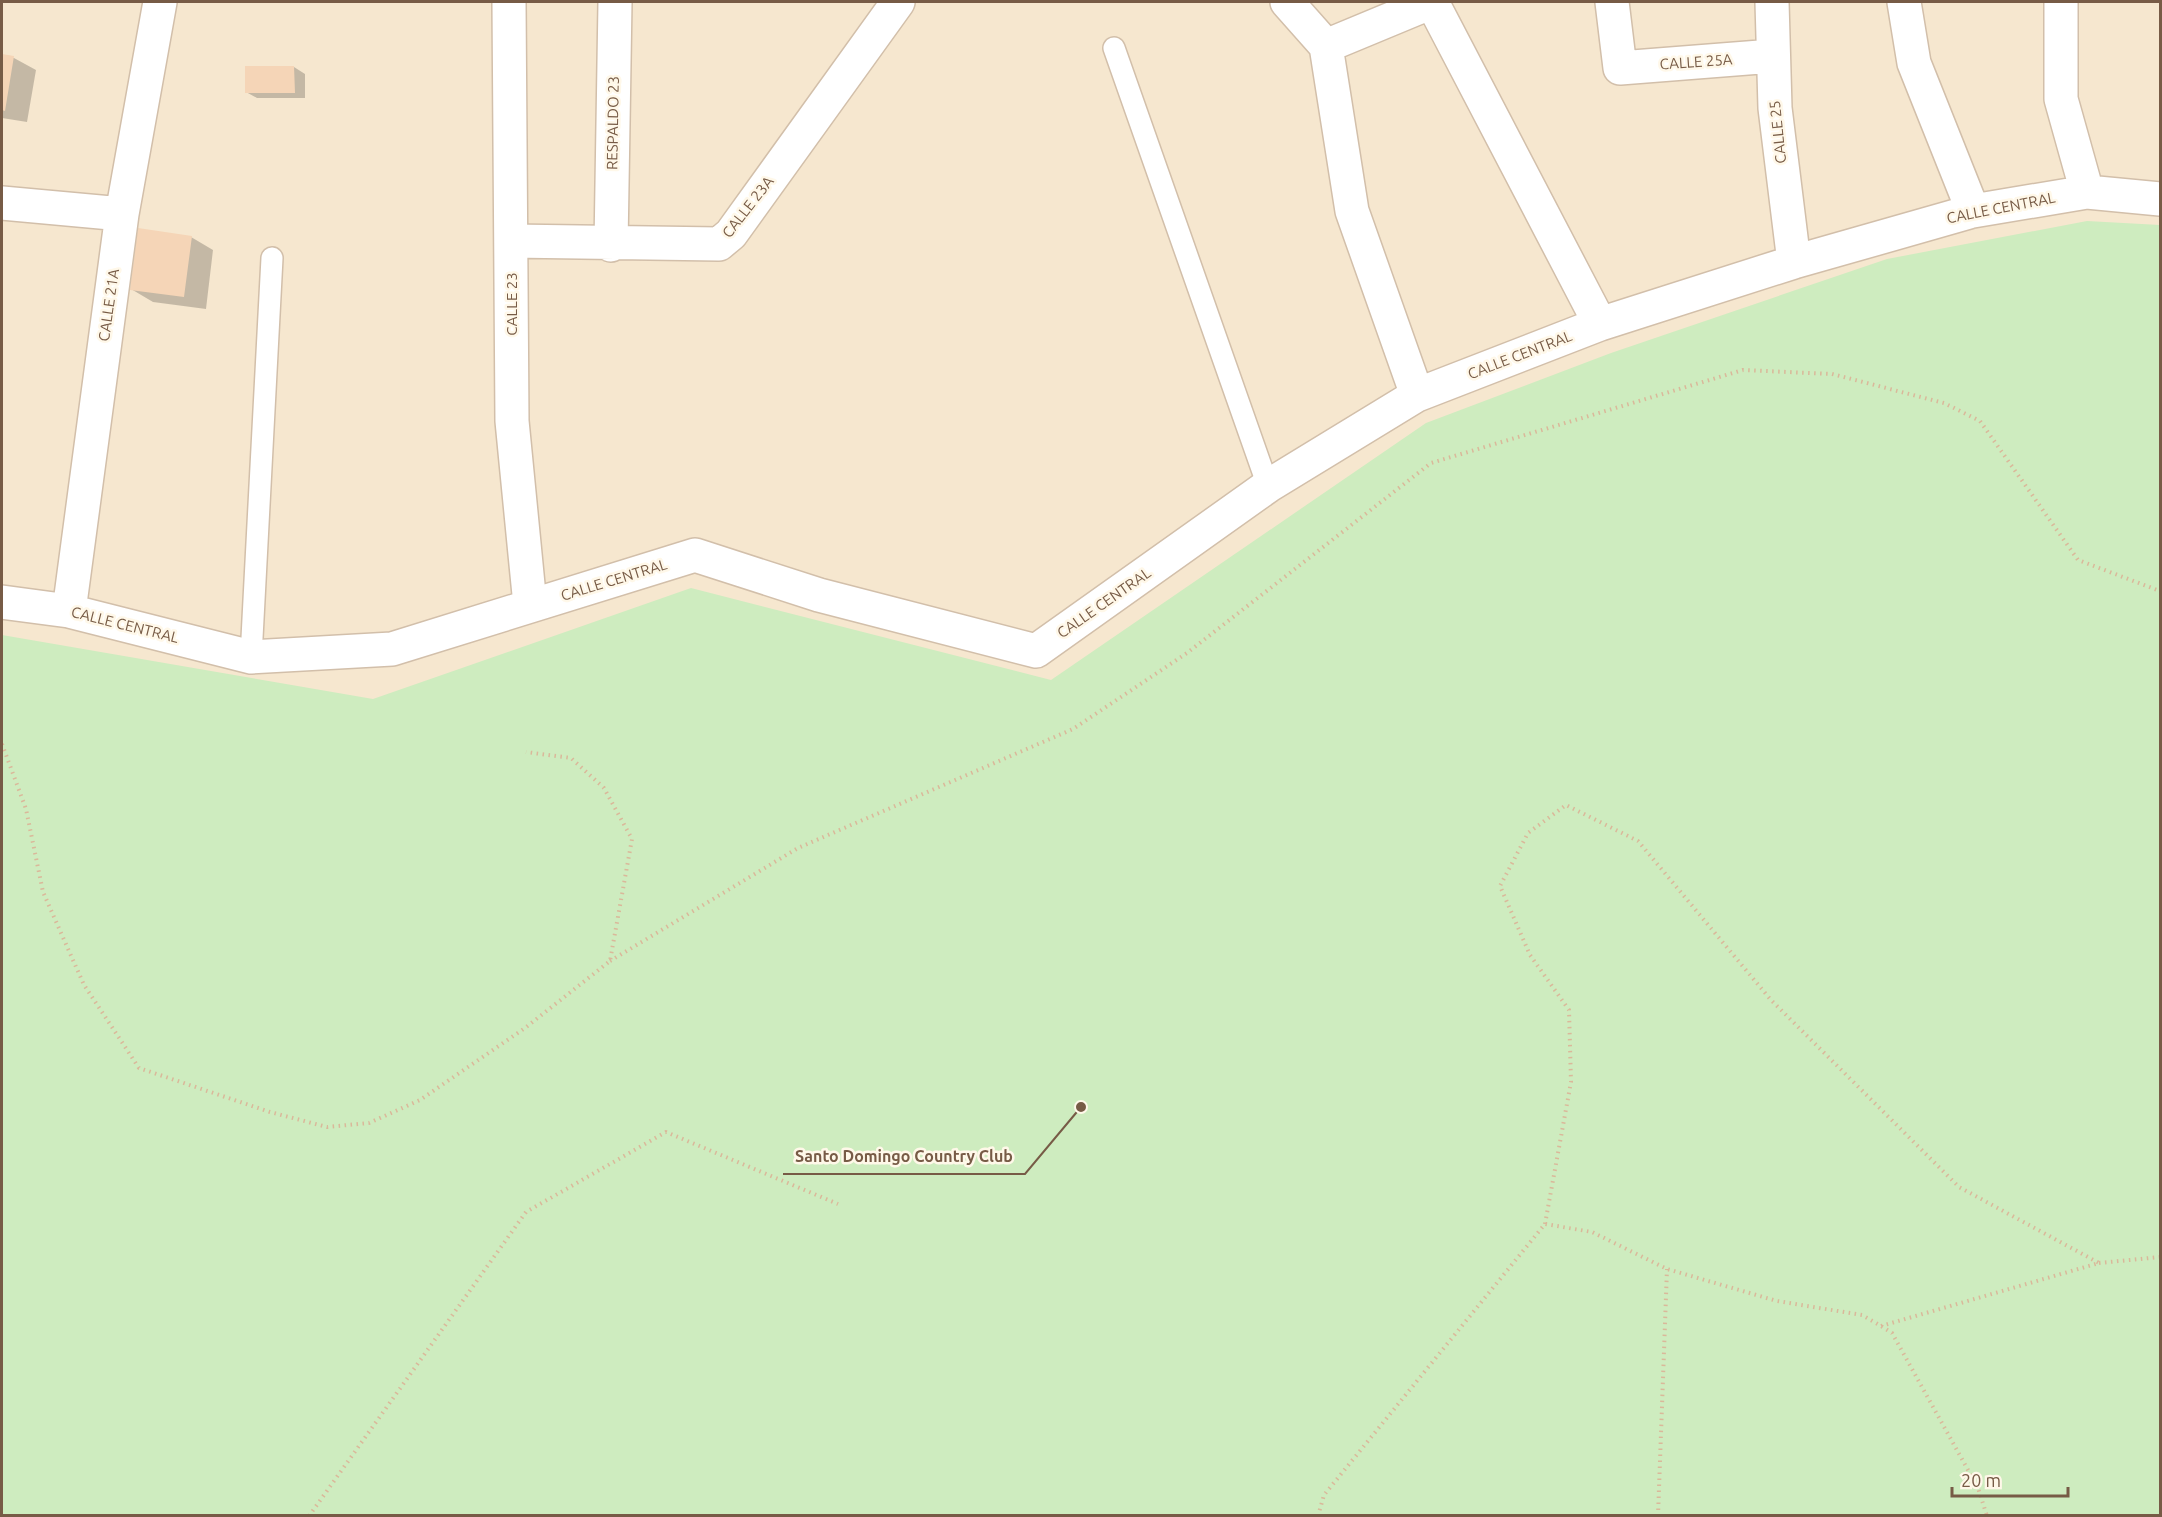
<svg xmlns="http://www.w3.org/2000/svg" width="2162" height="1517" viewBox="0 0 2162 1517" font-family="Ubuntu,sans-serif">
<rect width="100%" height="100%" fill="#fef5e1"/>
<path fill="#f6e7cf" d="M 2,2 L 2160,2 L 2160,1515 L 2,1515 Z"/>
<path fill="#ceecbf" d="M 2087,221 L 2160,225 L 2160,1515 L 2,1515 L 2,635 L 373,699 L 691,588 L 1051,680 L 1426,423 L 1611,353 L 1887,259 Z"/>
<path fill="#0003" d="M 2,55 L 14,58 L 36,70 L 27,122 L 2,118 Z
M 294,67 L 305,74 L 305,98 L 257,98 L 246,92 Z
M 191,237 L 213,250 L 206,309 L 153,302 L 131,289 Z"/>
<path fill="#f5d5b7" d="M 2,54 L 14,56 L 5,111 L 2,110 Z
M 245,66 L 294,66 L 295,93 L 245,93 Z
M 138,228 L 192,236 L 184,297 L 130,290 Z"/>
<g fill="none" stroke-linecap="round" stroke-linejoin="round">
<defs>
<path id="lane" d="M 1114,48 L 1268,486
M 251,657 L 272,258"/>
<path id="street" d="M 509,2 L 512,421 L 530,605
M 1287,2 L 1326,46 L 1352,211 L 1417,395
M 1432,2 L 1600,324
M 1612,2 L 1620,68 L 1773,56
M 1772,2 L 1775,108 L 1794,262
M 1904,2 L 1914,63 L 1973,211
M 2061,2 L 2061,99 L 2087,192
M 1326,46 L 1432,2
M 2,203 L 122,214
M 511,241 L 719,244 L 731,234 L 898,2
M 611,245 L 615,2
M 2,602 L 69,611 L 251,657 L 392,649 L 695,555 L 819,595 L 1036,651 L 1268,486 L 1417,395 L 1600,324 L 1794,262 L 1973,211 L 2087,192 L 2160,199
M 69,611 L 122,214 L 160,2"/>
</defs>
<use href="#lane" stroke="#d2bfaa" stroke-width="24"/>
<use href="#street" stroke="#d2bfaa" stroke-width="36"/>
<path stroke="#dab89a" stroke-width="4" stroke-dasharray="1.5 4.5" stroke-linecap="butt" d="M 2,744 L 26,809 L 43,892 L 84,985 L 139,1068 L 270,1112 L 327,1127 L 369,1123 L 420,1100 L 525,1028 L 610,961 L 632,839 L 604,788 L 571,758 L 526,752
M 610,961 L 798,848 L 1073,729 L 1187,653 L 1431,463 L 1743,370 L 1832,374 L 1944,403 L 1980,421 L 2078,560 L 2160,591
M 1545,1224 L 1571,1082 L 1569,1010 L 1530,955 L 1500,886 L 1528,833 L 1566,805 L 1638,841 L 1771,1000 L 1959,1187 L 2099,1263 L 1881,1326
M 2099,1263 L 2160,1257
M 309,1516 L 526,1212 L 666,1132 L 838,1204
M 1318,1516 L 1324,1495 L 1545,1224 L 1592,1232 L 1667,1269 L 1777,1301 L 1862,1315 L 1881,1326 L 1892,1333 L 1978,1488 L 1987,1516
M 1658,1516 L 1667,1269"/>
<use href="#lane" stroke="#fff" stroke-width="21"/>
<use href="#street" stroke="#fff" stroke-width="33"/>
</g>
<g text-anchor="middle" stroke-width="5" stroke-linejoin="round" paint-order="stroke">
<g font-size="15" fill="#775b46" stroke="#fff8e9">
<text transform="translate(1696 62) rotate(-4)" y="5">CALLE 25A</text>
<text transform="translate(613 123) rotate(-89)" y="5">RESPALDO 23</text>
<text transform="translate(1778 132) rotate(-96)" y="5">CALLE 25</text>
<text transform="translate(748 207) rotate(-52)" y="5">CALLE 23A</text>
<text transform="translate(2001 208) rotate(-11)" y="5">CALLE CENTRAL</text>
<text transform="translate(512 304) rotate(-90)" y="5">CALLE 23</text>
<text transform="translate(109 305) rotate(-82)" y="5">CALLE 21A</text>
<text transform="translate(1520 355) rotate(-21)" y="5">CALLE CENTRAL</text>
<text transform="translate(614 580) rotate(-17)" y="5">CALLE CENTRAL</text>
<text transform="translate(1104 603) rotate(-35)" y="5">CALLE CENTRAL</text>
<text transform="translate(125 625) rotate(14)" y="5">CALLE CENTRAL</text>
</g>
</g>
<path fill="none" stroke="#775b46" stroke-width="2" d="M1081 1107L1025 1174H783"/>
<circle fill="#775b46" stroke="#fff8e9" stroke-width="2" cx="1081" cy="1107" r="6"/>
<g font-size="16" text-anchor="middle" font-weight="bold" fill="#775b46" stroke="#fff8e9" stroke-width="5" stroke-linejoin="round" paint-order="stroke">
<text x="904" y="1162">Santo Domingo Country Club</text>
</g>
<rect width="2162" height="1517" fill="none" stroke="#775b46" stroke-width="6"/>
<path d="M1952 1487v9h116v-9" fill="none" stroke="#775b46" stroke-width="3"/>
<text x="1961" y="1487" font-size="18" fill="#775b46" stroke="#fff8e9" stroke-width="4.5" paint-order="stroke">20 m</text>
</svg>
